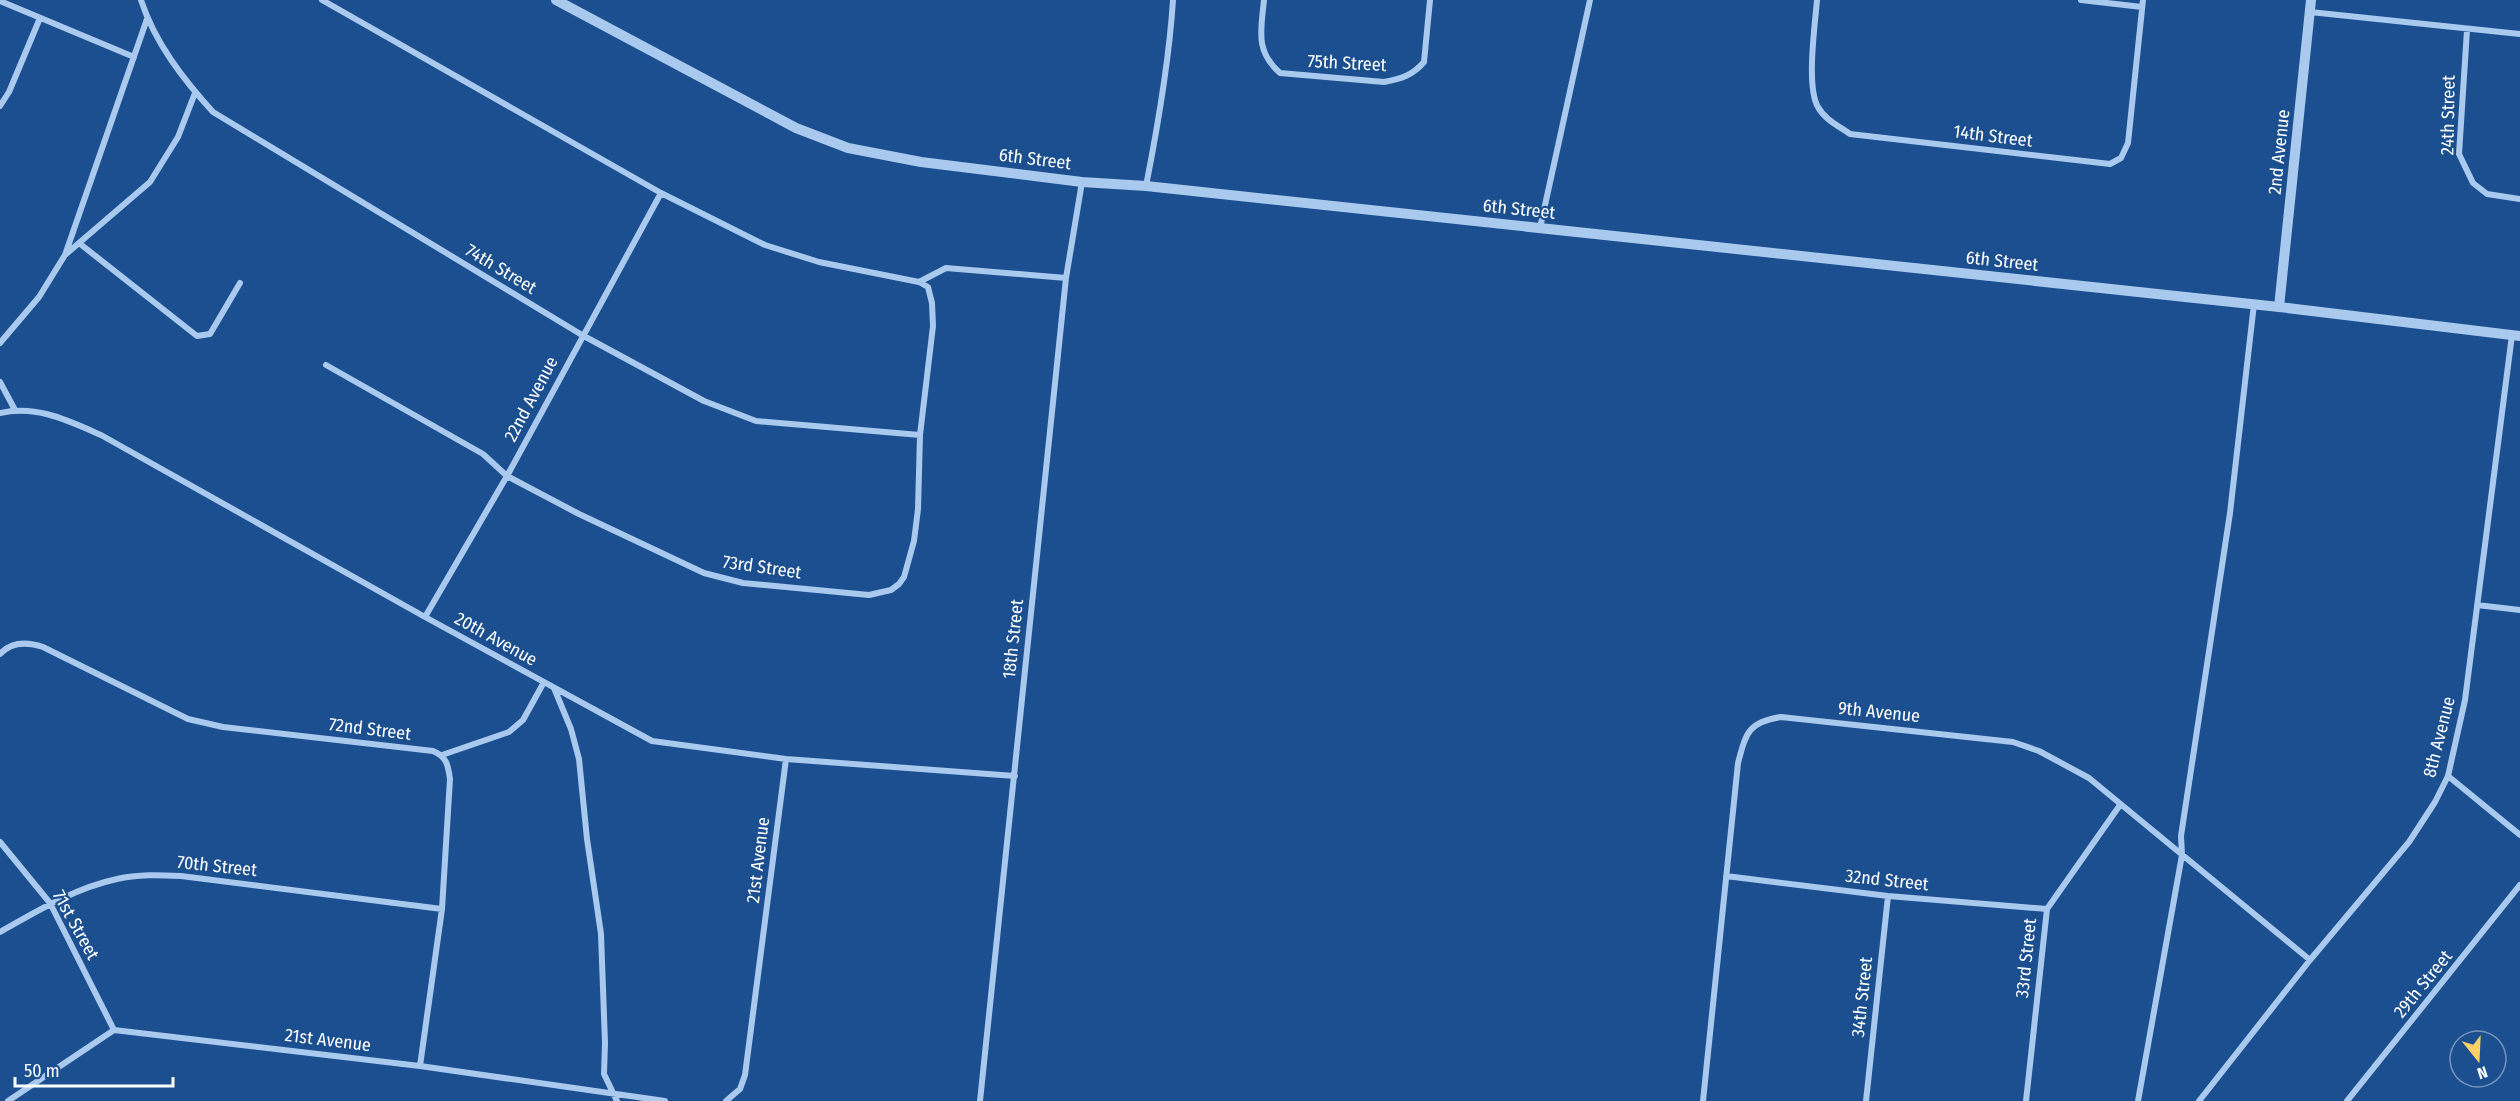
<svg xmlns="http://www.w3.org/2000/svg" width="2520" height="1101" viewBox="0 0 2520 1101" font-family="'Fira Sans Condensed',sans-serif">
<rect width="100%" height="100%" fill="#1b4f8f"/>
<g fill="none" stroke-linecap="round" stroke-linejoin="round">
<path stroke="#a9c9ee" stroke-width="6" d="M 141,0 C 155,43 183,79 213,112 L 582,335 L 704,401 L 756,421 L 920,435
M 322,0 L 661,193 L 765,245 L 819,262 L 919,282 L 928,287 L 932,303 L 933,326 L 920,435 L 918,509 L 914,541 L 904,577 L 899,584 L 891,590 L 869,595 L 743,583 L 704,573 L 579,514 L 507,476 L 483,454 L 326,365
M 1264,0 C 1261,30 1255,51 1280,73 L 1384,82 C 1401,79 1413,75 1424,62 L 1430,0
M 1817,0 C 1815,25 1806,87 1818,107 C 1825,120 1839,126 1850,134 L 2110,164 L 2121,158 L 2128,143 L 2143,0
M 2081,0 L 2142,7
M 0,1 L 134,57
M 2310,12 L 2520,34
M 2467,30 L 2459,154 L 2473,183 L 2487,194 L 2520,199
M 0,106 L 9,92 L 40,18
M 1146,186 C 1158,125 1169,63 1173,0
M 1540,228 L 1590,0
M 79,243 L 197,336 L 210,334 L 240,283
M 65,255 L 150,182 L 178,137 L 195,93
M 919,282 L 946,268 L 1066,278
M 0,343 L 39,297 L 65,255 L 147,19
M 0,382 L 15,410
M 0,413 C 37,405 67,420 101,435 L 425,617 L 652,741 L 786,759 L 1015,776
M 2477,605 L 2520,610
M 425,617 L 507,476 L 661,193
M 0,654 C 12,641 28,642 43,647 L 188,719 L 223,727 L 433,751 C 447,757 448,765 450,779 L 442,909 L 420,1066
M 554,688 L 571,729 L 579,759 L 587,839 L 601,934 L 605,1043 L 604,1074 L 617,1101
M 442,755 L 509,732 L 523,720 L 544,682
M 2448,776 L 2520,835
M 0,842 L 50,903 L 114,1030
M 1726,876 L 1888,896 L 2047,909
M 0,932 C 37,911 75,888 117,879 C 138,874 160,875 181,876 L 442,909
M 8,1101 L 114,1030 L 420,1066 L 665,1101
M 726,1101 L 740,1089 L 745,1075 L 786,759
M 980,1101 L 1066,278 L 1082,182
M 1703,1101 L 1738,763 C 1746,733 1748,722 1781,717 L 2013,742 L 2039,751 L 2089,778 L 2310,960
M 1866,1101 L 1888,896
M 2026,1101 L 2047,909 L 2120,805
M 2138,1101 L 2182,855 L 2181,836 L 2230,513 L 2254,304
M 2199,1101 L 2310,960 L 2409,842 L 2435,802 L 2448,776 L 2465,700 L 2512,335
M 2347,1101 L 2520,885"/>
<path stroke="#a9c9ee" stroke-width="10" d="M 556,0 L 796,128 L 848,148 L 921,162 L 1082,182 L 1146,186 L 2279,307 L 2520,336
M 2279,307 L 2311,0"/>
</g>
<g text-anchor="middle" stroke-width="4.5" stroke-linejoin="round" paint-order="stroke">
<g font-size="18" fill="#fff" stroke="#1b4f8f">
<text transform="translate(1347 63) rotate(3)" y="6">75th Street</text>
<text transform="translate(2448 115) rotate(-89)" y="6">24th Street</text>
<text transform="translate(1993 136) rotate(7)" y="6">14th Street</text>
<text transform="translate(2279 152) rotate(-84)" y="6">2nd Avenue</text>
<text transform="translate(1035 159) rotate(7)" y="6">6th Street</text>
<text transform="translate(1519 209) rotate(6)" y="6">6th Street</text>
<text transform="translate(2002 261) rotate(6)" y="6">6th Street</text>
<text transform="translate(501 269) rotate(31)" y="6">74th Street</text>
<text transform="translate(531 399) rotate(-62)" y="6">22nd Avenue</text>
<text transform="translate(762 567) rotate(8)" y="6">73rd Street</text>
<text transform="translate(496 639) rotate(29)" y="6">20th Avenue</text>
<text transform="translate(1013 639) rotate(-84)" y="6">18th Street</text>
<text transform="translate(1879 712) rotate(6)" y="6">9th Avenue</text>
<text transform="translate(370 729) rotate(7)" y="6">72nd Street</text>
<text transform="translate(2439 737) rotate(-76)" y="6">8th Avenue</text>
<text transform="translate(758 860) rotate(-83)" y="6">21st Avenue</text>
<text transform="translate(217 866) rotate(6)" y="6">70th Street</text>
<text transform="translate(1887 880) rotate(6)" y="6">32nd Street</text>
<text transform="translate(76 925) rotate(61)" y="6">71st Street</text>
<text transform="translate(2026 958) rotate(-84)" y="6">33rd Street</text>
<text transform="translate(2423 984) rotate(-51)" y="6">29th Street</text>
<text transform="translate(1862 997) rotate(-84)" y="6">34th Street</text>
<text transform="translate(328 1040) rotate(7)" y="6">21st Avenue</text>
</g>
</g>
<g transform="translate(2478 1059) rotate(162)"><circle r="28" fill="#1b4f8f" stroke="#7695bc" stroke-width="1.5"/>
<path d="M0-4.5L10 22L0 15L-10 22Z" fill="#ffd166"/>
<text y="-9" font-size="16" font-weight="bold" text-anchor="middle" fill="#ffffff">N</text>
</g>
<path d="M15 1077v9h158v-9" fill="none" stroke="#ffffff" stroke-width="3"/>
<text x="24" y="1077" font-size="18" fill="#ffffff" stroke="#1b4f8f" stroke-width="4.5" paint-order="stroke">50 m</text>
</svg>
